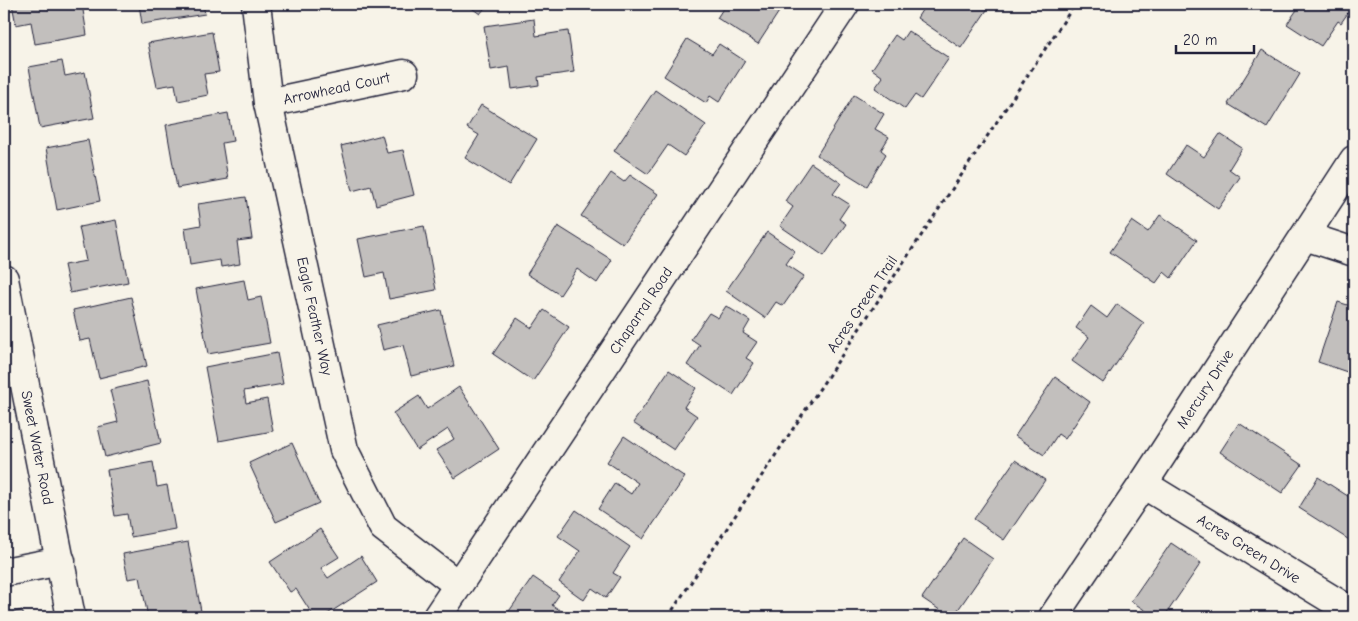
<svg xmlns="http://www.w3.org/2000/svg" width="1358" height="621" viewBox="0 0 1358 621" font-family="'Comic Neue',sans-serif">
<rect width="100%" height="100%" fill="#f7f3e8"/>
<filter id="ink" filterUnits="userSpaceOnUse"><feTurbulence type="fractalNoise" baseFrequency=".02" numOctaves="2"/><feDisplacementMap in="SourceGraphic" scale="10" xChannelSelector="R" yChannelSelector="G"/><feConvolveMatrix kernelMatrix="1 2 1 2 8 2 1 2 1" color-interpolation-filters="sRGB"/></filter>
<g filter="url(#ink)">
<path fill="#c2bfbd" stroke="#22223b" d="M 12,4 L 82,4 L 87,35 L 35,44 L 31,22 L 16,25 Z
M 139,4 L 203,4 L 205,14 L 142,24 Z
M 466,4 L 488,4 L 480,14 Z
M 726,4 L 784,4 L 758,44 L 717,18 Z
M 926,4 L 991,4 L 961,48 L 917,18 Z
M 1301,4 L 1354,4 L 1341,23 L 1338,21 L 1321,46 L 1287,24 Z
M 534,19 L 536,36 L 568,31 L 574,72 L 538,77 L 539,85 L 512,89 L 509,67 L 491,70 L 484,26 Z
M 908,31 L 949,58 L 921,99 L 915,95 L 905,109 L 875,88 L 883,77 L 872,69 L 895,35 L 902,40 Z
M 212,32 L 219,72 L 204,74 L 208,95 L 178,101 L 175,84 L 157,87 L 148,43 Z
M 687,39 L 712,54 L 719,44 L 745,61 L 719,102 L 710,96 L 706,103 L 664,76 Z
M 1262,50 L 1300,74 L 1267,128 L 1228,104 Z
M 62,61 L 65,76 L 85,72 L 94,118 L 40,128 L 29,67 Z
M 655,90 L 706,125 L 684,156 L 668,145 L 648,174 L 614,151 Z
M 854,95 L 884,114 L 875,129 L 889,137 L 881,150 L 886,154 L 867,186 L 817,155 Z
M 481,105 L 537,139 L 509,185 L 465,158 L 479,135 L 467,128 Z
M 228,113 L 233,141 L 222,143 L 228,179 L 177,188 L 166,125 Z
M 1220,134 L 1242,148 L 1229,169 L 1240,177 L 1218,209 L 1167,174 L 1186,145 L 1204,157 Z
M 382,135 L 387,153 L 403,150 L 414,195 L 376,205 L 371,186 L 352,191 L 341,146 Z
M 88,140 L 100,201 L 57,210 L 46,148 Z
M 811,163 L 841,183 L 833,194 L 849,204 L 839,219 L 846,224 L 824,256 L 780,226 L 793,207 L 785,201 Z
M 611,173 L 624,182 L 630,175 L 658,194 L 623,244 L 581,216 Z
M 246,197 L 252,239 L 237,241 L 240,264 L 221,267 L 220,260 L 190,265 L 185,228 L 201,225 L 198,204 Z
M 1160,215 L 1197,240 L 1171,278 L 1164,272 L 1156,283 L 1110,252 L 1132,221 L 1148,232 Z
M 116,220 L 128,282 L 70,293 L 64,265 L 86,261 L 79,227 Z
M 424,226 L 436,290 L 389,299 L 384,273 L 366,277 L 358,239 Z
M 558,226 L 612,260 L 597,283 L 577,269 L 560,295 L 527,274 Z
M 767,232 L 795,251 L 786,264 L 804,276 L 783,306 L 776,302 L 765,318 L 726,291 Z
M 244,280 L 248,300 L 261,297 L 270,343 L 208,354 L 196,289 Z
M 131,297 L 147,366 L 99,378 L 90,339 L 80,341 L 73,310 Z
M 1338,302 L 1354,307 L 1353,374 L 1318,362 Z
M 1117,304 L 1144,323 L 1103,383 L 1072,361 L 1089,337 L 1076,328 L 1091,306 L 1107,318 Z
M 726,306 L 750,321 L 743,333 L 757,342 L 746,358 L 754,363 L 733,395 L 687,365 L 700,345 L 691,339 L 709,313 L 718,318 Z
M 441,310 L 454,366 L 411,376 L 403,345 L 383,350 L 377,325 Z
M 544,310 L 569,327 L 533,381 L 493,354 L 517,318 L 532,328 Z
M 277,353 L 283,384 L 244,391 L 246,403 L 267,399 L 273,431 L 219,441 L 205,367 Z
M 669,370 L 696,388 L 684,407 L 697,416 L 674,450 L 633,423 Z
M 1055,377 L 1090,402 L 1065,439 L 1058,434 L 1044,455 L 1015,436 Z
M 147,381 L 161,443 L 105,457 L 98,427 L 118,422 L 110,390 Z
M 459,387 L 499,449 L 455,478 L 436,450 L 454,439 L 448,429 L 417,450 L 393,413 L 419,396 L 427,409 Z
M 1239,423 L 1302,465 L 1282,493 L 1220,452 Z
M 624,436 L 685,477 L 643,539 L 598,509 L 615,483 L 631,494 L 638,483 L 607,462 Z
M 292,443 L 319,503 L 276,522 L 249,463 Z
M 1015,460 L 1045,480 L 1004,540 L 974,519 Z
M 153,462 L 157,487 L 167,485 L 175,529 L 131,537 L 127,514 L 115,516 L 107,470 Z
M 1318,477 L 1354,500 L 1354,543 L 1299,508 Z
M 576,510 L 630,547 L 613,573 L 620,577 L 606,598 L 592,588 L 584,600 L 559,582 L 580,551 L 558,536 Z
M 320,529 L 339,557 L 321,568 L 328,578 L 361,556 L 377,582 L 323,617 L 314,617 L 296,589 L 290,592 L 270,562 Z
M 963,538 L 993,559 L 953,617 L 950,617 L 922,598 Z
M 188,542 L 201,611 L 165,617 L 148,617 L 140,577 L 128,579 L 123,554 Z
M 1171,543 L 1201,563 L 1164,617 L 1155,617 L 1131,601 Z
M 533,577 L 559,595 L 552,605 L 566,614 L 564,617 L 505,617 Z
M 22,610 L 24,617 L 4,617 L 4,615 Z"/>
<g fill="none" stroke-linecap="round" stroke-linejoin="round">
<defs>
<g id="minor">
<path id="s1" d="M 256,4 L 268,103 L 344,450 L 383,527 L 458,585"/>
<path id="s2" d="M 268,103 L 404,74"/>
<path d="M 1305,236 L 1354,252"/>
<path id="s3" d="M 4,279 L 71,617"/>
<path id="s4" d="M 1143,484 L 1354,613"/>
<path d="M 4,572 L 61,561"/>
<path id="s5" d="M 437,617 L 845,4"/>
<path id="s6" d="M 1053,617 L 1143,484 L 1354,160"/>
</g>
</defs>
<use href="#minor" stroke="#22223b" stroke-width="31"/>
<path stroke="#22223b" stroke-width="3" stroke-dasharray="4 4" stroke-linecap="butt" d="M 668,617 L 1075,4"/>
<use href="#minor" stroke="#f7f3e8" stroke-width="28"/>
</g>
</g>
<g text-anchor="middle" stroke-width="4" stroke-linejoin="round" paint-order="stroke">
<g font-size="15" fill="#22223b" stroke="#f7f3e8">
<text dy="5" stroke="none"><textPath href="#s2" startOffset="70">Arrowhead Court</textPath></text>
<text transform="translate(862 304) rotate(-56)" y="5">Acres Green Trail</text>
<text dy="5" stroke="none"><textPath href="#s5" startOffset="368">Chaparral Road</textPath></text>
<text dy="5" stroke="none"><textPath href="#s1" startOffset="318">Eagle Feather Way</textPath></text>
<text dy="5" stroke="none"><textPath href="#s6" startOffset="274">Mercury Drive</textPath></text>
<text dy="5" stroke="none"><textPath href="#s3" startOffset="172">Sweet Water Road</textPath></text>
<text dy="5" stroke="none"><textPath href="#s4" startOffset="124">Acres Green Drive</textPath></text>
</g>
</g>
<rect width="1358" height="621" fill="none" stroke="#f7f3e8" stroke-width="20"/>
<rect x="10" y="10" width="1338" height="601" fill="none" stroke="#22223b" stroke-width="2" filter="url(#ink)"/>
<path d="M1176 45v8h78v-8" fill="none" stroke="#22223b" stroke-width="2.5"/>
<text x="1183" y="45" font-size="15" fill="#22223b" stroke="#f7f3e8" stroke-width="4" paint-order="stroke">20 m</text>
</svg>
